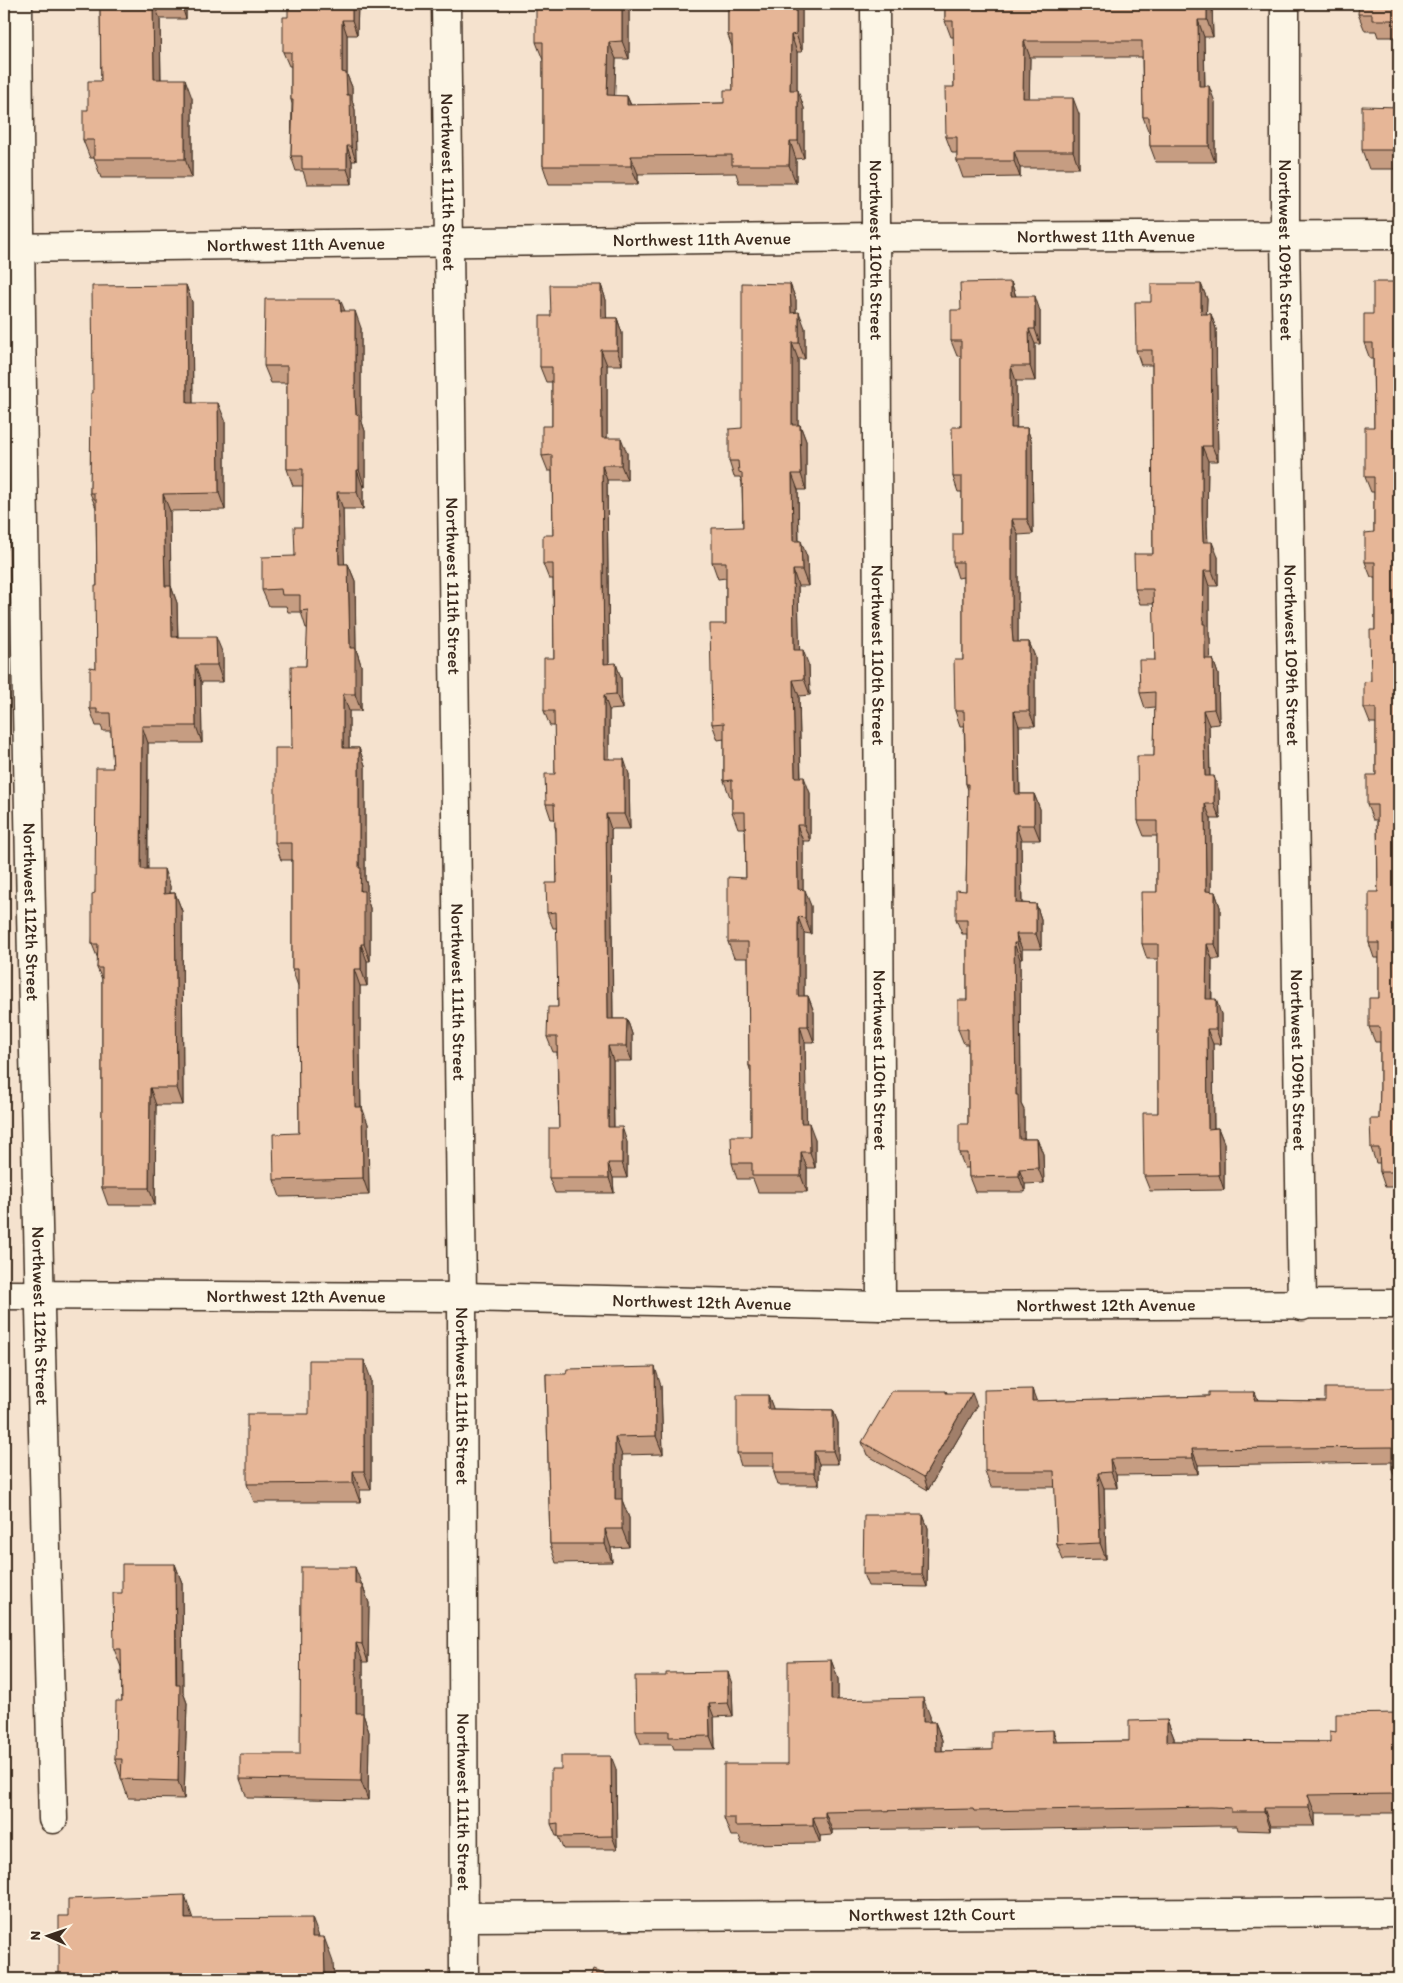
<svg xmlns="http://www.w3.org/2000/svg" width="1403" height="1983" viewBox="0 0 1403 1983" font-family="Itim,sans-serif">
<rect width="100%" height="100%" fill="#f5e2ce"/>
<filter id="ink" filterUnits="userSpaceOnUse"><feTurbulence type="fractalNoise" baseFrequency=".02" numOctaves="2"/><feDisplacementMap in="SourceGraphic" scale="10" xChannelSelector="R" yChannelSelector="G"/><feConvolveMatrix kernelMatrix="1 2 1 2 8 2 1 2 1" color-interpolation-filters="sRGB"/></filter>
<g filter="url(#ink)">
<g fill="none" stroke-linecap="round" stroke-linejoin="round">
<defs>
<g id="minor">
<path id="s1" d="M 18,4 C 22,609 37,1214 53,1819"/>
<path id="s2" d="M 446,4 L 462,1297 L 464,1979"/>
<path id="s3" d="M 875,4 L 881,1306"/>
<path id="s4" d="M 1285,4 L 1285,236 L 1302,1306"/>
<path id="s5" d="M 4,248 L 877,237 L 1399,235"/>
<path id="s6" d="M 4,1295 L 462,1297 L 881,1306 L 1399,1304"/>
<path id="s7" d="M 464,1917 L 1399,1912"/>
</g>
</defs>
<use href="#minor" stroke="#3b2a1e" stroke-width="31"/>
<use href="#minor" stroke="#fcf5e5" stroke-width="28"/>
</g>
<path fill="#c69d82" stroke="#3b2a1e" d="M 100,4 L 186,4 L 186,19 L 160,19 L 161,79 L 192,98 L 192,178 L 101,178 L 94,158 L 90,158 L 83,140 L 88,110 L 101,81 Z
M 358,4 L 357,35 L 347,35 L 347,75 L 352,87 L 352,100 L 355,110 L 356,161 L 352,161 L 352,184 L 307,184 L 303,171 L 296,171 L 291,156 L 292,104 L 291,100 L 291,66 L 289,66 L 283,52 L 288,17 Z
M 629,4 L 629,59 L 616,59 L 614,96 L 627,96 L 631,105 L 724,103 L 733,90 L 732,47 L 728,35 L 728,4 L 802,4 L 802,52 L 797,52 L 797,90 L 804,108 L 804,158 L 796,159 L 796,183 L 739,183 L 736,173 L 638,174 L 638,184 L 549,184 L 543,166 L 543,60 L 536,42 Z
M 945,4 L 1212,4 L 1213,37 L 1204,37 L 1205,86 L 1215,102 L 1215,162 L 1156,162 L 1150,146 L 1150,133 L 1149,133 L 1143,117 L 1142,57 L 1030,57 L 1029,98 L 1079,114 L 1079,168 L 1020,168 L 1020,177 L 963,178 L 957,161 L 957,153 L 952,153 L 946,137 L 954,87 L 954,37 L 951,37 L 945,21 Z
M 1399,4 L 1399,37 L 1378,37 L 1376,31 L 1365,31 L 1358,14 Z
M 1399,107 L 1399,169 L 1369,169 L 1362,150 Z
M 1011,282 L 1016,296 L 1040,311 L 1040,344 L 1035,344 L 1035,381 L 1016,381 L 1016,428 L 1027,428 L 1032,443 L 1033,534 L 1018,535 L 1018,642 L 1029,642 L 1035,657 L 1035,726 L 1019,726 L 1020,794 L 1034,794 L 1040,809 L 1040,840 L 1021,840 L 1022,903 L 1036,904 L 1041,919 L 1041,949 L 1022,949 L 1022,959 L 1020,959 L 1021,1104 L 1024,1110 L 1024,1139 L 1037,1139 L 1043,1154 L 1044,1183 L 1025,1184 L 1025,1192 L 975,1192 L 969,1177 L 969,1168 L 965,1168 L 959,1153 L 968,1124 L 968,1044 L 964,1044 L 958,1029 L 967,1000 L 967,934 L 962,934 L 956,919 L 966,891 L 968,790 L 966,784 L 964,726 L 960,726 L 955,711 L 963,660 L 963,577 L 958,578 L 953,562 L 962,534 L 962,492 L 958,492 L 953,477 L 961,427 L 961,356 L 957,356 L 951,341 L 961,310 Z
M 1399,282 L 1399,1187 L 1385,1187 L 1380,1172 L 1380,1163 L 1376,1163 L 1371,1148 L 1379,1119 L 1380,1088 L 1380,1042 L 1375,1042 L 1369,1027 L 1379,998 L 1379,958 L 1374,958 L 1369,943 L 1378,892 L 1377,820 L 1373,820 L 1367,805 L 1376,775 L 1376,723 L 1370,723 L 1364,708 L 1371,681 L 1375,630 L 1375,577 L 1371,577 L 1365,562 L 1374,532 L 1374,492 L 1371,492 L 1365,477 L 1374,427 L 1373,359 L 1370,359 L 1364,343 Z
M 790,284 L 796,300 L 796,312 L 805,328 L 805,359 L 798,359 L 798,425 L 800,425 L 806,441 L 806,490 L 798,490 L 799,541 L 807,557 L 808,586 L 798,586 L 799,650 L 809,666 L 810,695 L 799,696 L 801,777 L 810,793 L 810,841 L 803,841 L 803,889 L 811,906 L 811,934 L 804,933 L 804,996 L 808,996 L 814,1012 L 814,1042 L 805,1042 L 806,1123 L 815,1139 L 815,1168 L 807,1168 L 807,1192 L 758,1192 L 753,1179 L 737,1179 L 732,1163 L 751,1136 L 751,1073 L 749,1066 L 748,958 L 734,958 L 728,942 L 746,878 L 745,828 L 738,828 L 732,812 L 732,797 L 730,797 L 724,781 L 724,739 L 718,740 L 712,724 L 726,624 L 726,578 L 718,579 L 712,562 L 743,527 L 742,483 L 740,477 L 734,477 L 729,461 L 742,428 Z
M 1201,284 L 1207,299 L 1206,314 L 1211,314 L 1216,329 L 1218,461 L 1208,461 L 1207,525 L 1208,542 L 1218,557 L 1218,586 L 1209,586 L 1209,635 L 1210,639 L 1210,659 L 1213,659 L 1218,674 L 1219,724 L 1209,725 L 1210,776 L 1219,791 L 1220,819 L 1211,819 L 1211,892 L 1215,892 L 1220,907 L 1220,959 L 1212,959 L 1212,999 L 1221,1014 L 1221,1044 L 1213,1044 L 1214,1128 L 1218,1128 L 1224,1143 L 1224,1190 L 1150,1191 L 1144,1176 L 1158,1113 L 1158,959 L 1147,959 L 1142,944 L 1157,892 L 1157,836 L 1144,836 L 1138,821 L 1154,756 L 1155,707 L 1145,708 L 1140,693 L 1155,660 L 1154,604 L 1140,604 L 1135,589 L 1153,554 L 1152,365 L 1141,365 L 1136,350 Z
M 186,285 L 192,302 L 193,403 L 225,420 L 225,510 L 170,511 L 171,586 L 177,603 L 178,637 L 223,654 L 223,682 L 201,682 L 202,743 L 148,743 L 148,869 L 170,886 L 170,893 L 175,893 L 182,911 L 183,1105 L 156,1105 L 155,1205 L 108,1205 L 102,1188 L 102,979 L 97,968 L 98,959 L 92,944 L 95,893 L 113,768 L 111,731 L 103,731 L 101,726 L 96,726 L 90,709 L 96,668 L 97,586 L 96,508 L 90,493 L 93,393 Z
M 601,285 L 606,300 L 606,318 L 617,318 L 622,333 L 622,365 L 607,365 L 607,438 L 627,453 L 627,480 L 607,480 L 609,663 L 621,678 L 622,709 L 609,710 L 609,756 L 610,759 L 629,774 L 630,829 L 611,829 L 613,1019 L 627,1019 L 632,1034 L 632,1061 L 613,1061 L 614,1127 L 627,1142 L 627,1178 L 613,1178 L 614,1193 L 555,1193 L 549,1178 L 559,1128 L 557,1052 L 553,1052 L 547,1037 L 558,1007 L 557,928 L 553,928 L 547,913 L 557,883 L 556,832 L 555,827 L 555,819 L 551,819 L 546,804 L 555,774 L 555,726 L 550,726 L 544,711 L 554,658 L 553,579 L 549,579 L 543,564 L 553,535 L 552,471 L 548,471 L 542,456 L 552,426 L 552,382 L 546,382 L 540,367 L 551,316 Z
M 345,311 L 361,328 L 361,410 L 362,422 L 365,431 L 365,487 L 363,487 L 363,509 L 343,509 L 344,564 L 348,564 L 355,581 L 356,649 L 361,665 L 361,711 L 349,711 L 349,748 L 359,748 L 365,765 L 365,879 L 367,885 L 367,899 L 370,908 L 370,961 L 367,961 L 367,986 L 360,986 L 360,1053 L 361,1107 L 368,1124 L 369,1195 L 280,1197 L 274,1180 L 299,1133 L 298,986 L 292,969 L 292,860 L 281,860 L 275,843 L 306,666 L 308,628 L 306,628 L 301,612 L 288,612 L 286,606 L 269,606 L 262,590 L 295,556 L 302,527 L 303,486 L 293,486 L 287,469 L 287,383 L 271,383 L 264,366 Z
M 546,1374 L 661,1386 L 663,1454 L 622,1455 L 622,1500 L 629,1518 L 629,1547 L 611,1548 L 612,1562 L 556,1563 L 550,1544 Z
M 371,1379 L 371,1490 L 360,1490 L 360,1502 L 254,1502 L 247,1484 L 309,1414 Z
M 1399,1388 L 1399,1485 L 1398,1485 L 1392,1469 L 1392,1462 L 1198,1465 L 1198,1474 L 1116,1475 L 1117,1488 L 1104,1488 L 1106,1559 L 1063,1560 L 1057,1545 L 1055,1487 L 991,1487 L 985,1471 L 1036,1401 L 1209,1396 L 1255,1392 L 1258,1400 L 1325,1401 Z
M 946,1391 L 947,1393 L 977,1406 L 928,1490 L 867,1455 L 862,1442 Z
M 768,1395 L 773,1409 L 833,1410 L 838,1423 L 838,1464 L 819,1464 L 819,1485 L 778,1485 L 774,1473 L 774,1466 L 741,1466 L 737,1453 Z
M 923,1515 L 928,1528 L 927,1587 L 868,1586 L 863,1574 Z
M 175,1564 L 182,1583 L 183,1692 L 187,1703 L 184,1799 L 128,1798 L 115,1759 L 122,1701 L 121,1667 L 114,1649 L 122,1593 Z
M 361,1584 L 362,1584 L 369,1603 L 368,1662 L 363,1662 L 363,1714 L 369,1732 L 368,1800 L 247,1798 L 240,1779 L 300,1754 Z
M 831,1660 L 838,1679 L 838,1700 L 930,1716 L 930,1722 L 935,1722 L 942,1740 L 942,1751 L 992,1750 L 1057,1742 L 1129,1741 L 1167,1720 L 1174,1738 L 1174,1741 L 1330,1742 L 1336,1732 L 1399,1713 L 1399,1813 L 1315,1813 L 1315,1826 L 1270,1826 L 1270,1831 L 1238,1830 L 1237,1826 L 1218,1826 L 980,1830 L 979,1828 L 832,1830 L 832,1835 L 820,1836 L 820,1843 L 742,1844 L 739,1836 L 731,1836 L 724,1818 L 788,1764 Z
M 732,1684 L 733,1716 L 714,1717 L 715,1749 L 674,1749 L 672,1744 L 641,1744 L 636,1731 Z
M 616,1769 L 617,1849 L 563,1849 L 558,1836 L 556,1836 L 551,1824 Z"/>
<path fill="#a17f6a" stroke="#3b2a1e" d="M 153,4 L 154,4 L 160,19 L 161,98 L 154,79 Z
M 181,4 L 186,4 L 186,19 Z
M 352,4 L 358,4 L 357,35 L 352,20 Z
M 622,4 L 629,4 L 629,59 L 622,41 Z
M 796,4 L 802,4 L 802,52 L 796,34 Z
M 1207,4 L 1212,4 L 1213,37 L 1207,20 Z
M 342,20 L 347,35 L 347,75 L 352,87 L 352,100 L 355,110 L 356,161 L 351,146 L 347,95 L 342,72 Z
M 1198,20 L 1204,37 L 1205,102 L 1199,86 Z
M 791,35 L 797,52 L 797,108 L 790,90 Z
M 1024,41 L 1030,57 L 1029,114 L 1023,98 Z
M 609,42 L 616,59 L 614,113 L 607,95 Z
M 185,79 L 192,98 L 192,178 L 185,159 Z
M 1209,86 L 1215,102 L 1215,162 L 1209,146 Z
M 798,90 L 804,108 L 804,158 L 798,141 Z
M 627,96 L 634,114 L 627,105 Z
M 1073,98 L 1079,114 L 1079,168 L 1073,151 Z
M 790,141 L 796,159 L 796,183 L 789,165 Z
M 347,146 L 352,161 L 352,184 L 347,169 Z
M 1014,151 L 1020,168 L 1020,177 L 1014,161 Z
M 631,156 L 638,174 L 638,184 L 631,166 Z
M 1011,282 L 1016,297 L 1011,296 Z
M 790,284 L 796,300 L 796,329 L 791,313 Z
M 1201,284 L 1207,299 L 1206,329 L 1201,314 Z
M 186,285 L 192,302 L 193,421 L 187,403 Z
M 601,285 L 606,300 L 607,333 L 601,318 Z
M 1035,296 L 1040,311 L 1040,344 L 1035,329 Z
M 340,299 L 347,316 L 341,311 Z
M 355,311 L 361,328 L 361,410 L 362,422 L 365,431 L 365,487 L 359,470 L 355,393 Z
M 799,312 L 805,328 L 805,359 L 799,343 Z
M 1211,314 L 1216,329 L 1218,461 L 1212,446 Z
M 617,318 L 622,333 L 622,365 L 617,350 Z
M 1029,329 L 1035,344 L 1035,381 L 1030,366 Z
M 792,343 L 798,359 L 798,441 L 792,425 Z
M 601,350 L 607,365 L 607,453 L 602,438 Z
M 1011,366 L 1016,381 L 1017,443 L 1011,428 Z
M 218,403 L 225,420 L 225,510 L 219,493 Z
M 800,425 L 806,441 L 806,490 L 801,474 Z
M 1027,428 L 1032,443 L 1033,534 L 1027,519 Z
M 621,438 L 627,453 L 627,480 L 621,465 Z
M 1202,446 L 1208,461 L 1207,525 L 1208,557 L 1203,542 L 1202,510 Z
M 602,465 L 607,480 L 609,679 L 604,664 Z
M 357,470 L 363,487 L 363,509 L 357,492 Z
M 792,474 L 798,490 L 799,557 L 793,541 Z
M 337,492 L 343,509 L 345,581 L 339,564 Z
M 163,494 L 170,511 L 171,603 L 165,586 Z
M 1012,519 L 1018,535 L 1018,645 L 1013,642 L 1012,629 Z
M 801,541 L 807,557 L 808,586 L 802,570 Z
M 1212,542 L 1218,557 L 1218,586 L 1212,571 Z
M 348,564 L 355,581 L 356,649 L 361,665 L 361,711 L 355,694 L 350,648 Z
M 793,570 L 798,586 L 800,666 L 794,650 Z
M 1204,571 L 1209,586 L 1209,635 L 1210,639 L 1211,674 L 1205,659 L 1203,624 Z
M 171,586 L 177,603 L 178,654 L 172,637 Z
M 216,637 L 223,654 L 223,682 L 217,665 Z
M 1029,642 L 1035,657 L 1035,726 L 1029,711 Z
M 803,650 L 809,666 L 810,695 L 804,679 Z
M 1213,659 L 1218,674 L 1219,724 L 1214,709 Z
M 616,663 L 621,678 L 622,709 L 616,694 Z
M 195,665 L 201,682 L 202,743 L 196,726 Z
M 793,680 L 799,696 L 801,793 L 795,777 Z
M 343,694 L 349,711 L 349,765 L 343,748 Z
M 604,695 L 609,710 L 609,756 L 611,761 L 605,759 L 604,746 Z
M 1203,710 L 1209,725 L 1210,791 L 1205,776 Z
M 1014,711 L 1019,726 L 1020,809 L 1015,794 Z
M 142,726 L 148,743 L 147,887 L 141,869 Z
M 359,748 L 365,765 L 365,879 L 367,885 L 367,899 L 370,908 L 370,961 L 364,944 L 359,868 Z
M 624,759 L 629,774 L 630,829 L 624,814 Z
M 1214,776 L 1219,791 L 1220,819 L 1214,804 Z
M 804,777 L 810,793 L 810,841 L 804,825 Z
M 1034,794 L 1040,809 L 1040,840 L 1034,825 Z
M 1205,804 L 1211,819 L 1211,907 L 1206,891 Z
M 606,814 L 611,829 L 613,1034 L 608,1019 Z
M 797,825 L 803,841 L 803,905 L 798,889 Z
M 1016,825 L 1021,840 L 1022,919 L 1016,903 Z
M 164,869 L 170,886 L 170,911 L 164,894 Z
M 805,890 L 811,906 L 811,934 L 805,918 Z
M 1215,892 L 1220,907 L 1220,959 L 1215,944 Z
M 175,893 L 182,911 L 183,1105 L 177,1088 Z
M 1036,904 L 1041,919 L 1041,949 L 1036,934 Z
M 798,917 L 804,933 L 804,1012 L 798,996 Z
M 1016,934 L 1022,949 L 1022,959 L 1017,943 Z
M 1014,943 L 1020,959 L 1021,1104 L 1024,1110 L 1024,1154 L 1019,1139 L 1016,1095 Z
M 361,944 L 367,961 L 367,986 L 361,969 Z
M 1207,944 L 1212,959 L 1211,1014 L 1206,999 Z
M 354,969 L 360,986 L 360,1053 L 361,1124 L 355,1107 L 354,1037 Z
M 808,996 L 814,1012 L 814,1042 L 808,1026 Z
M 1216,999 L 1221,1014 L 1221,1044 L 1216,1029 Z
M 627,1019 L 632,1034 L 632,1061 L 626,1046 Z
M 800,1026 L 805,1042 L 807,1139 L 801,1123 Z
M 1207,1029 L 1213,1044 L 1214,1144 L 1208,1129 Z
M 608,1046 L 613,1061 L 614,1142 L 608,1127 Z
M 150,1088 L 156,1105 L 155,1205 L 149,1188 Z
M 362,1107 L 368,1124 L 369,1195 L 363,1178 Z
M 809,1123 L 815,1139 L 815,1168 L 810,1152 Z
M 622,1127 L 627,1142 L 627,1178 L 622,1163 Z
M 1218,1128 L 1224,1143 L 1224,1190 L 1219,1175 Z
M 1037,1139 L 1043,1154 L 1044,1183 L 1038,1168 Z
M 801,1152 L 807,1168 L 807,1192 L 801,1176 Z
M 608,1163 L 613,1178 L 614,1193 L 609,1178 Z
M 1019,1169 L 1025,1184 L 1025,1192 L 1019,1176 Z
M 364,1360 L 371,1379 L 371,1490 L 364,1471 Z
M 655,1367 L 661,1386 L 663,1454 L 656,1436 Z
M 1032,1389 L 1038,1405 L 1032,1401 Z
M 1255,1392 L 1260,1408 L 1254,1400 Z
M 972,1393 L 977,1406 L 928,1490 L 924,1477 Z
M 768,1395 L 773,1408 L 772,1422 L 768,1409 Z
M 833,1410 L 838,1423 L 838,1464 L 833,1451 Z
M 615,1437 L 622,1455 L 622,1500 L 629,1518 L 629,1547 L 622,1529 L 615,1499 Z
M 1192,1449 L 1198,1465 L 1198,1474 L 1193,1458 Z
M 814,1451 L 819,1464 L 819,1485 L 814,1473 Z
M 1110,1459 L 1116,1475 L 1117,1488 L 1111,1472 Z
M 353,1471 L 360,1490 L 360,1502 L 353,1483 Z
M 1098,1473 L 1104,1488 L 1106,1559 L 1100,1543 Z
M 923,1515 L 928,1528 L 927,1587 L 922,1574 Z
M 605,1529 L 611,1548 L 612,1562 L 605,1544 Z
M 175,1564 L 182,1583 L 183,1692 L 187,1703 L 184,1799 L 178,1781 Z
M 355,1567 L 369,1603 L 368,1662 L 362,1644 L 355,1584 Z
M 356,1643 L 363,1662 L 363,1714 L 369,1732 L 368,1800 L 361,1781 L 356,1713 Z
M 831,1660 L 838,1679 L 838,1718 L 831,1700 Z
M 728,1672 L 732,1684 L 733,1716 L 728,1703 Z
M 923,1698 L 930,1716 L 930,1741 L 923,1722 Z
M 709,1704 L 714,1717 L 715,1749 L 710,1736 Z
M 1167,1720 L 1174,1738 L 1174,1759 L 1167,1741 Z
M 935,1722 L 942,1740 L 942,1769 L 936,1751 Z
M 1053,1730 L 1059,1748 L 1053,1742 Z
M 611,1756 L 616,1769 L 617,1849 L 612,1836 Z
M 1308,1795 L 1315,1813 L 1315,1826 L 1309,1808 Z
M 1264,1808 L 1270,1826 L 1270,1831 L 1264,1812 Z
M 825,1812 L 832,1830 L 832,1835 L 825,1817 Z
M 813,1817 L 820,1836 L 820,1843 L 813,1825 Z
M 185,1895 L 193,1919 L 185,1919 Z
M 312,1918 L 321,1942 L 312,1937 Z
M 324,1937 L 333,1962 L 334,1979 L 325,1979 Z"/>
<path fill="#e6b697" stroke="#3b2a1e" d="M 100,4 L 153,4 L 154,79 L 185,79 L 185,159 L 94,159 L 94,140 L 83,140 L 83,110 L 88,110 L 88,81 L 101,81 Z
M 288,4 L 352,4 L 352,20 L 342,20 L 342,72 L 346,73 L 347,95 L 350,95 L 351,146 L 347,146 L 347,169 L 302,169 L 302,156 L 291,156 L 293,100 L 291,100 L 291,52 L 283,52 L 283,17 L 288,17 Z
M 536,4 L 622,4 L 622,41 L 609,42 L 607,95 L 627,96 L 627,105 L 724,103 L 724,90 L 733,90 L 732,35 L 728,35 L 728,4 L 796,4 L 796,34 L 791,35 L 790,90 L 798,90 L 798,141 L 790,141 L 789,165 L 732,165 L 732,155 L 631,156 L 631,166 L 543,166 L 543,42 L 536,42 Z
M 945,4 L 1207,4 L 1207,20 L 1198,20 L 1199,86 L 1209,86 L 1209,146 L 1150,146 L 1149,117 L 1143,117 L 1142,41 L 1024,41 L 1023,98 L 1073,98 L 1073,151 L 1014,151 L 1014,161 L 957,161 L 957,137 L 946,137 L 945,87 L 954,87 L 953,21 L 945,21 Z
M 1359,4 L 1399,4 L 1399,20 L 1372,20 L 1372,14 L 1358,14 Z
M 1362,106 L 1399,107 L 1399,150 L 1362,150 Z
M 1011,282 L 1011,296 L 1035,296 L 1035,329 L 1029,329 L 1030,366 L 1011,366 L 1011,428 L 1027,428 L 1027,519 L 1012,519 L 1012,629 L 1013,642 L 1029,642 L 1029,711 L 1014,711 L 1015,794 L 1034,794 L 1034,825 L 1016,825 L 1016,903 L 1036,904 L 1036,934 L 1016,934 L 1017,943 L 1014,943 L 1016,1095 L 1018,1095 L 1019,1139 L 1037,1139 L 1038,1168 L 1019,1169 L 1019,1176 L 969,1177 L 968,1153 L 959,1153 L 959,1124 L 968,1124 L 968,1029 L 958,1029 L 958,1000 L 967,1000 L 967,919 L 956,919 L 956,890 L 966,891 L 968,784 L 966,784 L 964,711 L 955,711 L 954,660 L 963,660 L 963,562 L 953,562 L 953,534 L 962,534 L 962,477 L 953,477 L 952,427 L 961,427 L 961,341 L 951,341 L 951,310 L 961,310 L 960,283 Z
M 1373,282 L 1399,282 L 1399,1172 L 1380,1172 L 1379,1148 L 1371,1148 L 1370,1119 L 1379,1119 L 1380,1088 L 1380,1027 L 1369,1027 L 1369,998 L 1379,998 L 1379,943 L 1369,943 L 1369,892 L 1378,892 L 1377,805 L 1367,805 L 1367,775 L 1376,775 L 1376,708 L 1364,708 L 1364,682 L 1371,681 L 1370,630 L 1375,630 L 1375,562 L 1365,562 L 1365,533 L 1374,532 L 1374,477 L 1365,477 L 1365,427 L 1374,427 L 1373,343 L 1364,343 L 1364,314 L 1373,314 Z
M 742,283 L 790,284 L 791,313 L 799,312 L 799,343 L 792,343 L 792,425 L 800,425 L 801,474 L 792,474 L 793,541 L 801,541 L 802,570 L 793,570 L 794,650 L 803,650 L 804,679 L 793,680 L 795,777 L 804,777 L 804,825 L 797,825 L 798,889 L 805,890 L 805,918 L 798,917 L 798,996 L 808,996 L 808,1026 L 800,1026 L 801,1123 L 809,1123 L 810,1152 L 801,1152 L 801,1176 L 752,1176 L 752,1163 L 732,1163 L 731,1136 L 751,1136 L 751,1066 L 749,1066 L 748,942 L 728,942 L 728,877 L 746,878 L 745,812 L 732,812 L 732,780 L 724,781 L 724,723 L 712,724 L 710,624 L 726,624 L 726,562 L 712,562 L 712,528 L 743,527 L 742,473 L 739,472 L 738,461 L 729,461 L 729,429 L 742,428 Z
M 1151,284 L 1201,284 L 1201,314 L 1211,314 L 1212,446 L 1202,446 L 1202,510 L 1203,542 L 1212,542 L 1212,571 L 1204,571 L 1203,624 L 1205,624 L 1205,659 L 1213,659 L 1214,709 L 1203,710 L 1205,776 L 1214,776 L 1214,804 L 1205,804 L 1206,891 L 1215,892 L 1215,944 L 1207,944 L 1206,999 L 1216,999 L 1216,1029 L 1207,1029 L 1208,1129 L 1218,1128 L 1219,1175 L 1144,1176 L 1143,1113 L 1158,1113 L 1158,944 L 1142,944 L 1141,892 L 1157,892 L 1157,821 L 1138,821 L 1137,756 L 1154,756 L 1155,692 L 1140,693 L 1139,660 L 1155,660 L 1153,589 L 1135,589 L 1134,554 L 1153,554 L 1152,350 L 1136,350 L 1135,302 L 1151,302 Z
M 186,285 L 187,403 L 218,403 L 219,493 L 163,494 L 165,586 L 171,586 L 172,637 L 216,637 L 217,665 L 195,665 L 196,726 L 142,726 L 141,869 L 164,869 L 164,894 L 175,893 L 177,1088 L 150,1088 L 149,1188 L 102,1188 L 102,968 L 97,968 L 98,944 L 92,944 L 92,894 L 95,893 L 96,768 L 113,768 L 110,713 L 97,713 L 97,709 L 90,709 L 90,667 L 96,668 L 95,586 L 97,586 L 96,499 L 94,499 L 94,493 L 90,493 L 91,393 L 93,393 L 92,286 Z
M 550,285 L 601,285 L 601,318 L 617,318 L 617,350 L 601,350 L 602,438 L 621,438 L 621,465 L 602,465 L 604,664 L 616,663 L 616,694 L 604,695 L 604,746 L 605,746 L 605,759 L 624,759 L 624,814 L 606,814 L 608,1019 L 627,1019 L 626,1046 L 608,1046 L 608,1127 L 622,1127 L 622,1163 L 608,1163 L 609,1178 L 549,1178 L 549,1128 L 559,1128 L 557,1037 L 547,1037 L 548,1007 L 558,1007 L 557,951 L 556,912 L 547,913 L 546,883 L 557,883 L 556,827 L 555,827 L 554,804 L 546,804 L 545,774 L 555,774 L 554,711 L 544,711 L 544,658 L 554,658 L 553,564 L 543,564 L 543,535 L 553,535 L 552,455 L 542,456 L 542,426 L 552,426 L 552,367 L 540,367 L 540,316 L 551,316 Z
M 265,299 L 340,299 L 341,311 L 355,311 L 355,393 L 356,415 L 359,414 L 359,470 L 357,470 L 357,492 L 337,492 L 339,564 L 348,564 L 350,648 L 355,648 L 355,694 L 343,694 L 343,748 L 359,748 L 359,868 L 361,868 L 360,891 L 364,891 L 364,944 L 361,944 L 361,969 L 354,969 L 354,1037 L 355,1107 L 362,1107 L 363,1178 L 274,1180 L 273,1134 L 299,1133 L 298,969 L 292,969 L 292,843 L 275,843 L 275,748 L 292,748 L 291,666 L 306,666 L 308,610 L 300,611 L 300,595 L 282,595 L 281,589 L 262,590 L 262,557 L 295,556 L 294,527 L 302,527 L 303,469 L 287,469 L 287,366 L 264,366 Z
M 309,1360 L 364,1360 L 364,1471 L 353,1471 L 353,1483 L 247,1484 L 247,1414 L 309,1414 Z
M 655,1367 L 656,1436 L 615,1437 L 615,1499 L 622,1499 L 622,1529 L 605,1529 L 605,1544 L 550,1544 L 546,1374 L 566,1374 L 567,1369 Z
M 1325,1388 L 1399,1388 L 1399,1469 L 1392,1469 L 1392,1447 L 1192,1449 L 1193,1458 L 1110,1459 L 1111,1472 L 1098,1473 L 1100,1543 L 1057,1545 L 1054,1471 L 985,1471 L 984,1390 L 1032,1389 L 1032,1401 L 1209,1396 L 1209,1392 L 1255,1392 L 1254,1400 L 1325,1401 Z
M 892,1391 L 946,1391 L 946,1393 L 972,1393 L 924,1477 L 862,1442 Z
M 737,1395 L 768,1395 L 768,1409 L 833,1410 L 833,1451 L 814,1451 L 814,1473 L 774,1473 L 774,1453 L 737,1453 Z
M 864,1515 L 923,1515 L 922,1574 L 863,1574 Z
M 122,1564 L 175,1564 L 176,1685 L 180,1685 L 178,1781 L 121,1779 L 122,1759 L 115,1759 L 116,1701 L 122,1701 L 121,1649 L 114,1649 L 113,1593 L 122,1593 Z
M 301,1567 L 355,1567 L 355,1584 L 362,1584 L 362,1644 L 356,1643 L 356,1713 L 363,1713 L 361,1781 L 240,1779 L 240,1754 L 300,1754 Z
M 831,1660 L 831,1700 L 923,1698 L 923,1722 L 935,1722 L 936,1751 L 992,1750 L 992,1732 L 1053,1730 L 1053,1742 L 1129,1741 L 1129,1721 L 1167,1720 L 1167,1741 L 1330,1742 L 1330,1731 L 1336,1732 L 1336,1714 L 1399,1713 L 1399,1794 L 1308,1795 L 1309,1808 L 1264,1808 L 1264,1812 L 1231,1812 L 1231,1808 L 1211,1807 L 974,1811 L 973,1809 L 825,1812 L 825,1817 L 813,1817 L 813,1825 L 735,1826 L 735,1818 L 724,1818 L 724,1764 L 788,1764 L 788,1661 Z
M 728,1672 L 728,1703 L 709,1704 L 710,1736 L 669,1737 L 669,1731 L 636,1731 L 635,1676 L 666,1676 L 666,1673 Z
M 561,1756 L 611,1756 L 612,1836 L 558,1837 L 558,1823 L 551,1824 L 551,1769 L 561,1769 Z
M 185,1895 L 185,1919 L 312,1918 L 312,1937 L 324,1937 L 325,1979 L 59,1979 L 59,1916 L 68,1916 L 68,1899 Z
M 593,1970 L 616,1979 L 590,1979 Z"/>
</g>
<g text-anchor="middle" stroke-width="4" stroke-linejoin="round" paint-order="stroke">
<g font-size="18" fill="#3b2a1e" stroke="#fcf5e5">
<text dy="6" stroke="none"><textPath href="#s2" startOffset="178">Northwest 111th Street</textPath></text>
<text dy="6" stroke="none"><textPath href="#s5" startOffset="1102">Northwest 11th Avenue</textPath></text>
<text dy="6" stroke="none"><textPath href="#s5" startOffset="698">Northwest 11th Avenue</textPath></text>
<text dy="6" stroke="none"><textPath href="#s5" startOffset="292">Northwest 11th Avenue</textPath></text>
<text dy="6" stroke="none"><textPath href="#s3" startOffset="246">Northwest 110th Street</textPath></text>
<text dy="6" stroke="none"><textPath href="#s4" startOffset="246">Northwest 109th Street</textPath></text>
<text dy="6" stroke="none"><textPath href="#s2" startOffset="582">Northwest 111th Street</textPath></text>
<text dy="6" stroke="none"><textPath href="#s3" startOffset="651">Northwest 110th Street</textPath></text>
<text dy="6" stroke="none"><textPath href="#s4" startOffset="651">Northwest 109th Street</textPath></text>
<text dy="6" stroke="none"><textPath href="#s1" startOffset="908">Northwest 112th Street</textPath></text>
<text dy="6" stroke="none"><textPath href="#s2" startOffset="988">Northwest 111th Street</textPath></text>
<text dy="6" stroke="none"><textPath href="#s3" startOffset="1056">Northwest 110th Street</textPath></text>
<text dy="6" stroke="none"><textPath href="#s4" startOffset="1056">Northwest 109th Street</textPath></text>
<text dy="6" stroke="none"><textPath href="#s6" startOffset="292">Northwest 12th Avenue</textPath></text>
<text dy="6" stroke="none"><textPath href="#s6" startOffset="698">Northwest 12th Avenue</textPath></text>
<text dy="6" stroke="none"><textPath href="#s6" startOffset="1102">Northwest 12th Avenue</textPath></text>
<text dy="6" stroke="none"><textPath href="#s1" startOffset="1312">Northwest 112th Street</textPath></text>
<text dy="6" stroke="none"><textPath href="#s2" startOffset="1392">Northwest 111th Street</textPath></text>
<text dy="6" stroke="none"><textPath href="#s2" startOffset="1798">Northwest 111th Street</textPath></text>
<text dy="6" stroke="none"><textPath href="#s7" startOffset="468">Northwest 12th Court</textPath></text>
</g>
</g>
<rect width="1403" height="1983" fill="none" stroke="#fcf5e5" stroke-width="20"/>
<rect x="10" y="10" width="1383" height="1963" fill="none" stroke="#3b2a1e" stroke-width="2" filter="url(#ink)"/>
<g transform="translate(48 1936) rotate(272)" stroke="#fcf5e5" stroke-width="4" paint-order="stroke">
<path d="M0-4L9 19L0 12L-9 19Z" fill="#3b2a1e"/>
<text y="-8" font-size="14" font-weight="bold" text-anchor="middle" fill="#3b2a1e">N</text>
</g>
</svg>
